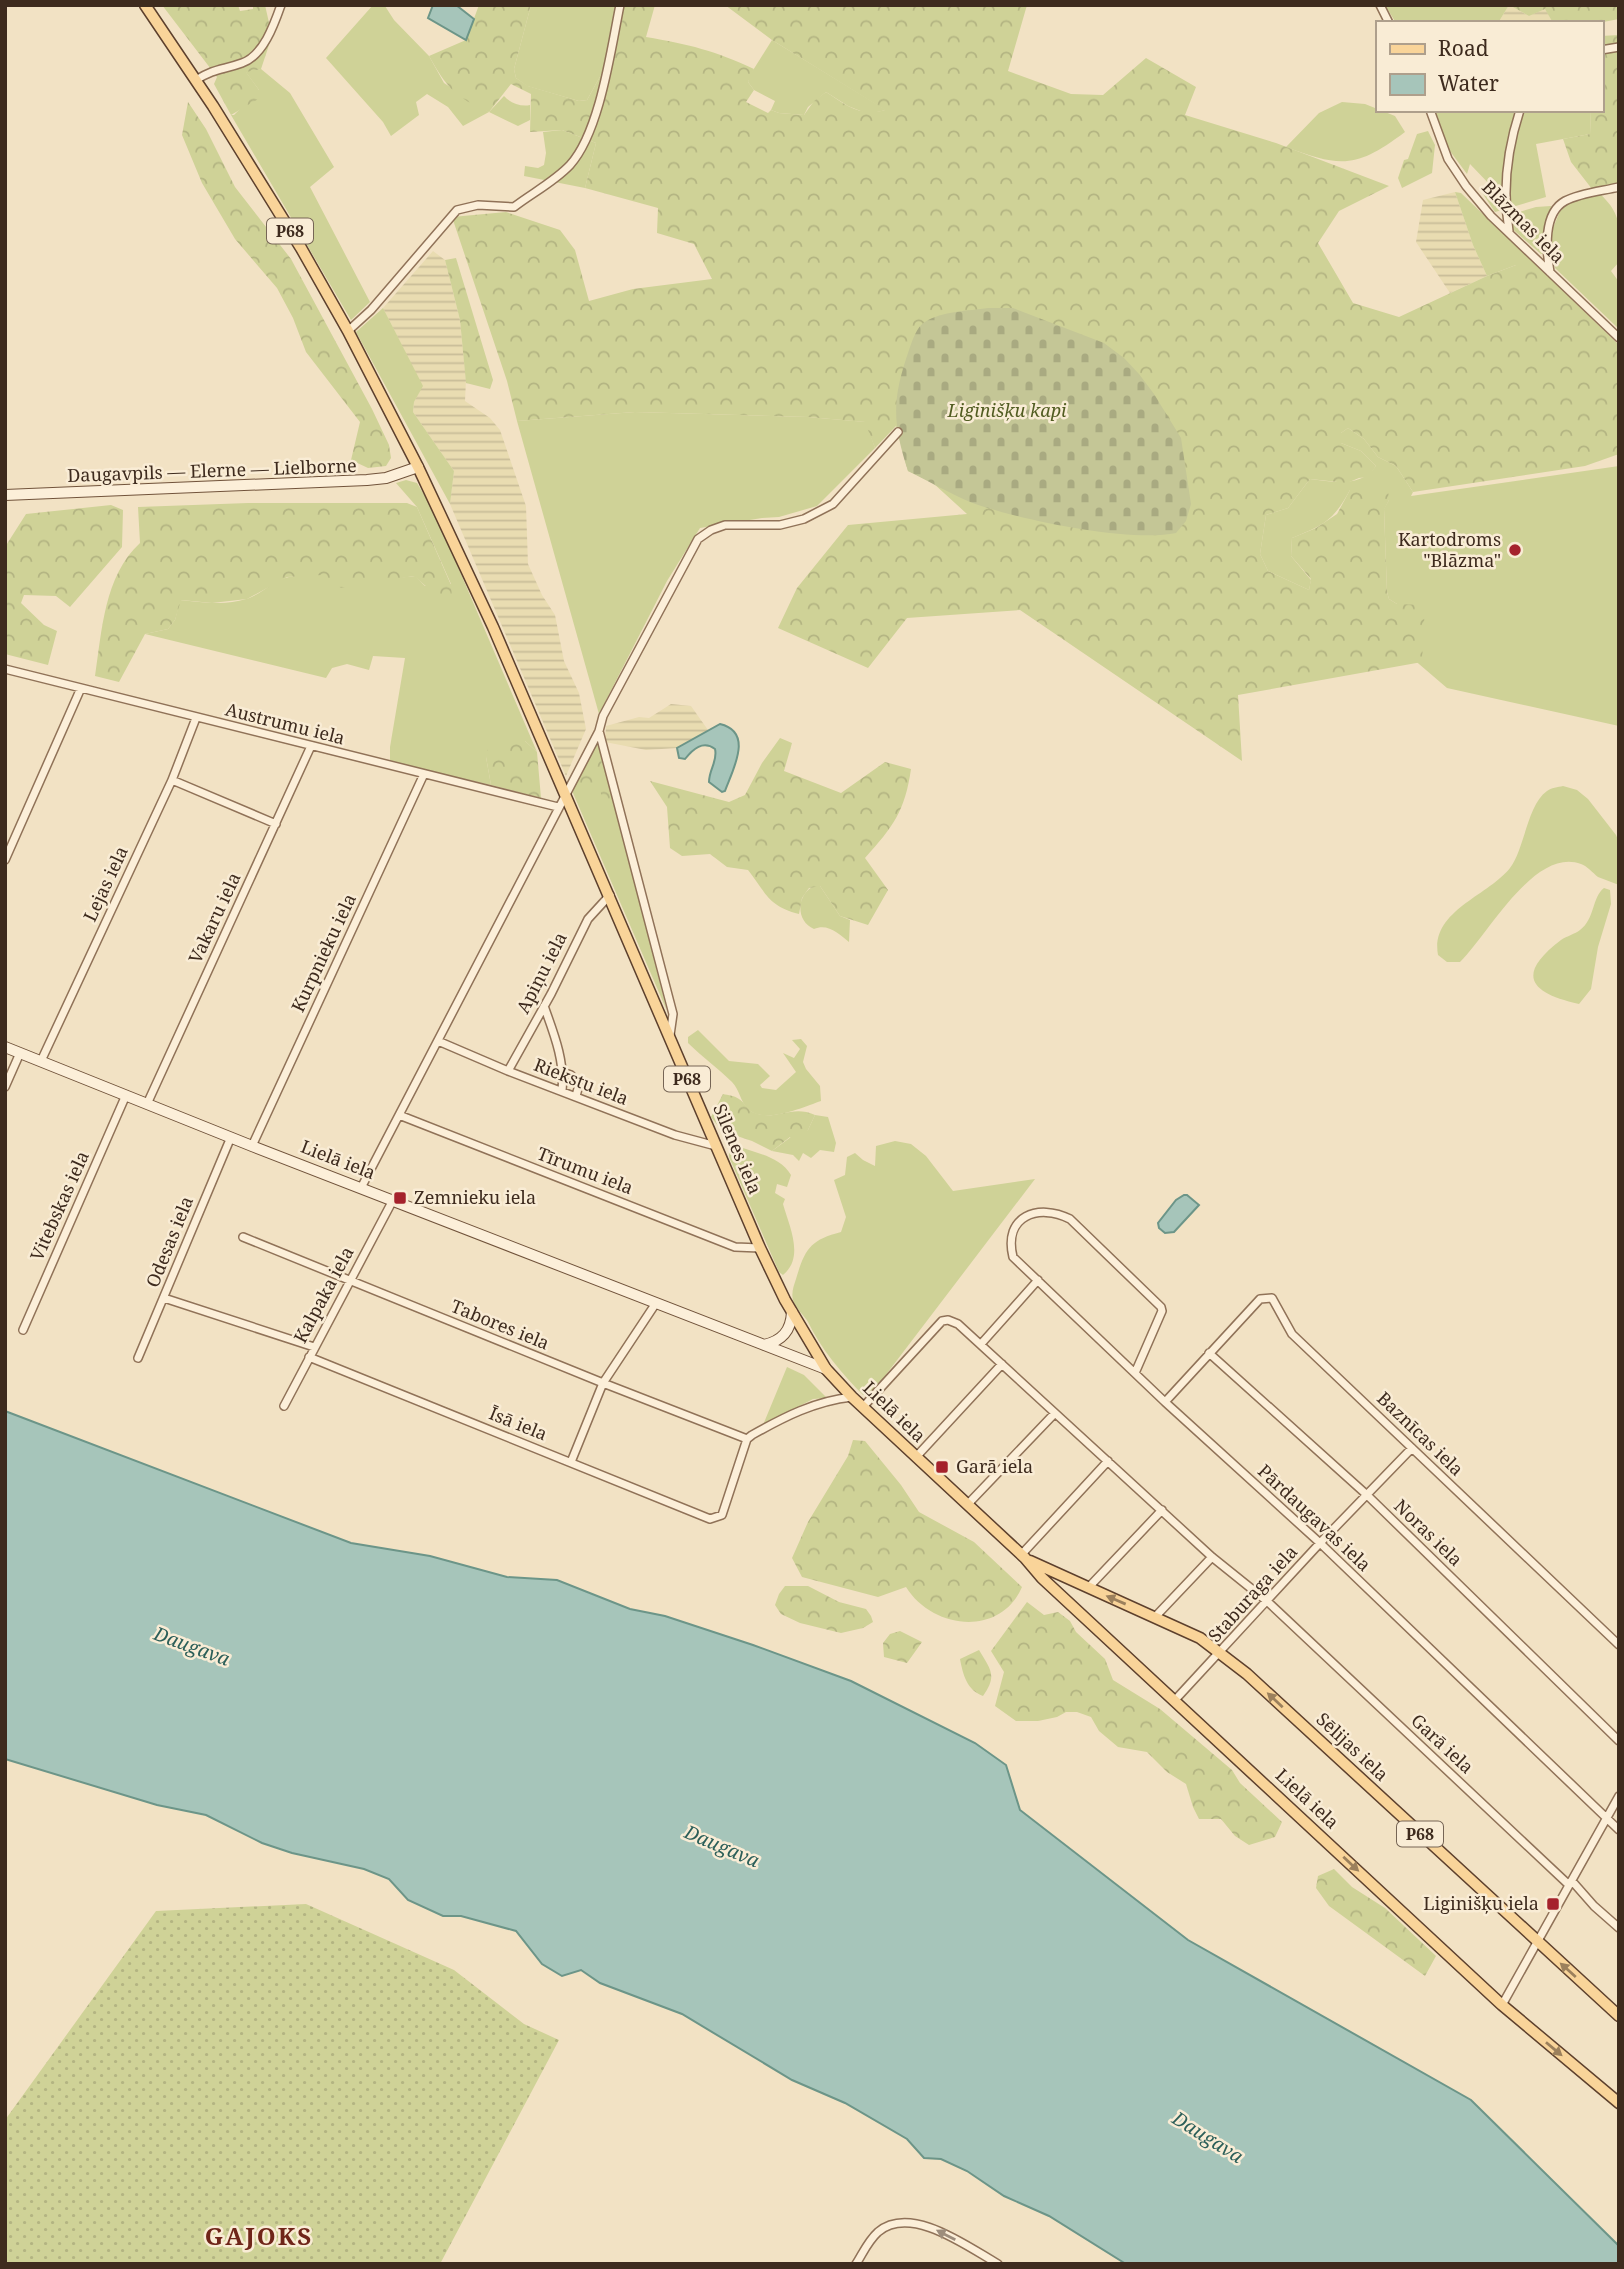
<svg xmlns="http://www.w3.org/2000/svg" width="1624" height="2269" viewBox="0 0 1624 2269" font-family="'Noto Serif',serif">
<defs>
<pattern id="farmland-rules" width="6" height="5" patternUnits="userSpaceOnUse" patternTransform="scale(1.75)"><rect width="6" height="5" fill="#e9dcb1"/><path d="M0 2.5h6" fill="none" stroke="#c9bd98"/></pattern>
<pattern id="forest-crowns" width="20" height="18" patternUnits="userSpaceOnUse" patternTransform="scale(1.75)"><rect width="20" height="18" fill="#cfd297"/><path d="M2 6a3 3 0 1 1 6 0M12 15a3 3 0 1 1 6 0" fill="none" stroke="#b3b482"/></pattern>
<pattern id="cemetery-stones" width="16" height="16" patternUnits="userSpaceOnUse" patternTransform="scale(1.75)"><rect width="16" height="16" fill="#c4c696"/><path d="M2 7V4a2 2 0 0 1 4 0v3zM10 15v-3a2 2 0 0 1 4 0v3z" fill="#a9aa81"/></pattern>
<pattern id="garden-dots" width="8" height="8" patternUnits="userSpaceOnUse" patternTransform="scale(1.75)"><rect width="8" height="8" fill="#cfd297"/><path d="M2 2h.1M6 6h.1" fill="none" stroke="#b3b482" stroke-width="1.8" stroke-linecap="round"/></pattern>
</defs>
<rect width="100%" height="100%" fill="#f2e2c4"/>
<path fill="url(#farmland-rules)" d="M 1509,5 L 1529,16 L 1545,8 L 1553,23 L 1498,23 Z
M 1455,192 L 1473,245 L 1487,276 L 1450,293 L 1416,242 L 1423,200 Z
M 433,251 L 445,260 L 460,320 L 466,380 L 465,401 L 490,418 L 500,430 L 526,506 L 528,564 L 542,595 L 555,615 L 564,661 L 579,693 L 586,729 L 566,776 L 450,504 L 454,471 L 413,412 L 414,402 L 422,386 L 383,308 Z
M 671,704 L 691,706 L 708,730 L 677,748 L 646,750 L 605,742 L 606,726 L 639,717 L 649,718 Z"/>
<path fill="#cfd297" d="M 373,5 L 385,6 L 394,20 L 429,56 L 444,83 L 489,112 L 504,96 C 510,103 521,107 530,105 L 530,120 L 518,126 L 489,112 L 463,126 L 448,107 L 427,94 L 416,102 L 419,115 L 391,136 L 383,122 L 326,58 Z
M 531,5 L 618,5 L 602,73 L 587,100 L 579,101 L 527,86 L 516,78 L 514,69 Z
M 1385,5 L 1509,5 L 1498,23 L 1396,23 Z
M 772,40 L 886,110 L 868,114 L 848,106 L 826,92 L 808,107 L 804,115 L 779,113 L 771,110 L 775,101 L 754,90 L 748,82 L 750,75 Z
M 261,69 L 290,93 L 334,167 L 310,187 L 370,302 L 351,320 L 231,115 L 234,115 L 259,90 L 245,71 Z
M 1342,102 L 1365,104 L 1395,116 L 1405,132 C 1357,168 1342,168 1286,147 L 1319,113 Z
M 1435,110 L 1591,110 L 1590,134 L 1536,144 L 1546,197 L 1495,212 L 1479,188 L 1493,188 L 1470,164 L 1467,174 L 1447,147 Z
M 562,130 L 596,143 L 585,188 L 524,176 L 525,166 L 538,168 L 544,165 L 546,153 L 543,132 Z
M 1455,192 L 1461,193 L 1536,265 L 1516,265 L 1487,276 L 1473,245 Z
M 1600,194 C 1624,216 1619,231 1619,262 L 1611,271 L 1619,282 L 1619,329 L 1555,268 L 1550,246 L 1553,228 L 1560,211 L 1570,202 Z
M 1551,206 L 1544,254 L 1541,254 L 1509,226 L 1509,215 L 1536,207 Z
M 383,308 L 423,386 L 414,402 L 413,412 L 454,471 L 450,504 L 356,332 Z
M 635,412 L 808,417 L 866,422 L 875,448 L 817,506 L 779,517 L 762,518 L 700,528 L 667,581 L 599,714 L 517,421 Z
M 1348,428 L 1364,439 L 1378,457 L 1396,466 L 1413,492 L 1411,496 L 1619,466 L 1619,726 L 1447,688 L 1412,658 L 1397,604 L 1389,599 L 1387,592 L 1384,509 L 1389,500 L 1350,490 C 1333,521 1324,525 1292,538 L 1291,556 L 1311,580 L 1309,590 L 1268,571 L 1260,554 L 1266,515 L 1288,508 L 1310,479 C 1335,482 1360,488 1376,466 L 1361,451 L 1341,443 L 1341,433 Z
M 406,480 L 417,483 L 434,511 L 537,752 L 525,741 L 486,757 L 491,785 L 390,762 L 390,747 L 405,658 L 373,656 L 369,670 L 347,664 L 332,668 L 326,678 L 145,634 L 168,629 L 175,620 L 180,600 C 202,602 225,606 246,599 C 261,595 273,580 289,577 C 330,568 373,582 415,576 L 425,586 L 451,584 L 417,507 L 396,483 Z
M 597,740 L 604,761 L 667,1011 L 573,793 L 572,788 Z
M 1563,786 L 1577,790 L 1588,799 L 1616,835 L 1619,842 L 1619,885 C 1612,882 1605,880 1598,877 C 1593,873 1587,866 1581,864 C 1534,847 1488,935 1460,962 L 1447,962 L 1438,955 C 1430,911 1488,896 1510,868 C 1525,848 1527,805 1547,791 C 1551,788 1558,787 1563,786 Z
M 816,885 L 820,886 L 840,916 L 850,920 L 849,942 C 839,934 828,923 814,929 C 795,921 796,893 816,885 Z
M 1604,888 L 1610,890 L 1611,904 L 1598,947 L 1591,989 L 1579,1004 C 1530,993 1515,975 1561,940 C 1567,936 1575,934 1580,930 C 1595,919 1592,897 1604,888 Z
M 698,1030 L 729,1061 L 758,1064 L 770,1076 L 760,1085 L 762,1088 L 776,1090 L 796,1072 L 783,1053 L 794,1058 L 800,1049 L 792,1040 L 801,1039 L 807,1046 L 803,1062 L 806,1069 L 820,1086 L 821,1101 C 804,1107 765,1124 749,1110 C 740,1102 740,1090 732,1082 C 718,1068 702,1057 688,1043 L 688,1037 Z
M 815,1115 L 828,1117 L 836,1143 L 834,1152 L 820,1150 L 811,1158 L 803,1153 L 799,1161 L 793,1155 L 772,1151 L 791,1137 L 808,1130 Z
M 895,1141 L 911,1144 L 926,1156 L 953,1191 L 1035,1179 L 872,1393 L 863,1395 C 842,1374 821,1349 808,1322 C 804,1315 795,1308 793,1300 C 791,1293 794,1285 796,1279 C 805,1249 810,1240 841,1232 L 846,1217 L 834,1180 L 845,1175 L 847,1157 L 855,1153 L 863,1160 L 875,1166 L 876,1146 Z
M 740,1147 C 759,1154 780,1157 791,1175 L 787,1187 L 777,1184 L 775,1193 L 785,1199 L 783,1204 C 789,1226 805,1257 783,1275 L 779,1272 L 729,1157 L 729,1152 Z
M 787,1367 L 804,1375 L 827,1398 L 813,1399 L 763,1425 Z"/>
<path fill="url(#forest-crowns)" d="M 162,5 L 238,5 L 240,11 L 253,9 L 253,5 L 265,5 L 272,36 L 261,69 L 246,72 L 259,90 L 260,98 L 231,115 L 214,84 L 217,77 Z
M 479,5 L 531,5 L 514,69 L 516,78 L 528,86 L 579,101 L 587,100 L 602,73 L 610,68 L 624,5 L 655,5 L 646,37 C 688,44 716,51 754,69 L 748,82 L 754,90 L 746,102 L 768,113 L 771,110 L 779,113 L 804,115 L 814,101 L 826,92 C 846,105 860,117 885,110 L 772,40 L 725,5 L 1027,5 L 1008,71 L 1071,94 L 1103,95 L 1146,58 L 1196,87 L 1185,115 L 1276,143 L 1389,186 L 1339,211 L 1318,243 L 1353,303 L 1399,317 L 1487,276 L 1516,265 L 1536,265 L 1619,345 L 1619,454 L 1585,466 L 1413,492 L 1396,466 L 1378,457 L 1364,439 L 1348,428 L 1341,433 L 1341,443 L 1361,451 L 1376,466 L 1368,477 L 1359,478 L 1347,483 L 1310,479 L 1288,508 L 1266,515 L 1260,554 L 1268,571 L 1309,590 L 1311,579 L 1291,556 L 1292,538 L 1316,528 L 1337,514 L 1350,490 L 1388,490 L 1389,500 L 1384,510 L 1387,592 L 1389,599 L 1397,604 L 1425,605 L 1422,662 L 1238,695 L 1242,761 L 1020,610 L 907,618 L 868,668 L 778,628 L 797,588 L 848,525 L 967,514 L 933,483 L 908,471 L 896,426 L 875,448 L 865,422 L 808,417 L 635,412 L 517,421 L 507,381 L 452,217 L 506,212 L 560,230 L 575,250 L 589,301 L 633,289 L 712,279 L 694,244 L 657,233 L 658,208 L 585,188 L 596,143 L 562,130 L 530,132 L 531,94 L 511,84 L 489,112 C 455,97 447,88 429,56 L 466,40 Z
M 1509,5 L 1619,5 L 1619,19 L 1598,23 L 1553,23 L 1545,9 L 1529,16 Z
M 1619,35 L 1619,184 L 1592,189 L 1571,162 L 1563,139 L 1590,134 L 1591,110 L 1601,110 L 1601,36 Z
M 188,102 L 206,129 L 235,187 L 291,259 L 372,409 L 389,445 L 391,458 L 386,466 L 368,468 L 351,460 L 360,422 L 306,352 L 293,318 L 277,288 L 235,239 L 202,183 L 182,135 Z
M 1428,131 L 1435,145 L 1432,173 L 1402,188 L 1398,178 L 1404,160 L 1408,159 L 1417,134 Z
M 456,258 L 493,380 L 490,389 L 466,383 L 460,320 L 445,260 Z
M 248,503 L 407,503 L 417,507 L 451,585 L 452,598 L 442,600 L 414,576 L 341,588 L 322,575 L 287,577 L 247,599 L 212,603 L 181,600 L 175,620 L 168,629 L 145,634 L 119,682 L 95,676 C 102,631 104,576 140,543 L 138,507 Z
M 111,505 L 123,510 L 122,547 L 70,607 L 56,596 L 24,595 L 21,603 L 44,625 L 57,631 L 48,665 L 5,654 L 5,547 L 26,514 Z
M 780,738 L 792,743 L 784,771 L 841,793 L 885,762 L 911,769 C 905,811 893,827 865,858 L 888,890 L 868,925 L 840,916 L 820,886 L 809,888 L 802,898 L 799,914 C 768,906 766,893 748,870 L 727,867 L 710,854 L 682,856 L 670,848 L 667,807 L 650,781 L 729,802 L 745,795 L 762,763 Z
M 489,740 L 525,741 L 537,752 L 541,798 L 491,785 L 486,757 Z
M 597,743 L 618,829 L 604,811 L 600,788 L 580,796 L 574,790 Z
M 723,1094 C 728,1095 735,1096 739,1099 C 745,1102 747,1111 755,1113 C 776,1121 792,1104 815,1115 L 808,1130 L 795,1143 L 790,1137 L 772,1151 L 752,1141 L 722,1131 L 711,1117 Z
M 853,1440 L 865,1441 L 901,1485 L 919,1512 L 974,1542 L 1022,1587 C 1000,1638 932,1629 906,1587 L 878,1597 L 802,1577 L 792,1558 L 808,1522 L 848,1456 Z
M 785,1586 L 808,1586 L 839,1602 L 866,1609 L 871,1616 L 873,1622 L 863,1628 L 841,1633 L 800,1623 L 781,1614 L 775,1605 L 779,1594 Z
M 1027,1602 L 1044,1615 L 1058,1612 L 1070,1621 L 1076,1632 L 1105,1659 L 1113,1680 L 1160,1709 L 1232,1770 L 1240,1783 L 1282,1822 L 1275,1837 L 1249,1845 L 1235,1836 L 1221,1819 L 1199,1819 L 1193,1807 L 1186,1784 L 1167,1772 L 1147,1752 L 1118,1747 L 1099,1731 L 1091,1717 L 1077,1712 L 1066,1712 L 1057,1717 L 1038,1721 L 1016,1721 L 995,1706 L 1004,1672 L 991,1651 Z
M 900,1631 L 922,1642 L 907,1663 L 884,1657 L 883,1643 L 890,1634 Z
M 979,1650 C 990,1669 998,1675 983,1696 C 967,1690 963,1675 960,1659 Z
M 1334,1869 L 1352,1887 L 1385,1908 L 1436,1956 L 1425,1976 L 1329,1906 L 1316,1888 L 1318,1876 Z"/>
<path fill="url(#cemetery-stones)" d="M 988,308 L 1013,308 L 1104,343 L 1124,358 L 1139,374 L 1154,394 L 1181,438 L 1191,504 L 1186,521 L 1176,533 C 1130,543 1015,519 970,502 C 949,493 928,481 908,471 C 892,421 892,399 909,350 C 912,341 917,326 925,322 C 942,311 968,311 988,308 Z"/>
<path fill="url(#garden-dots)" d="M 306,1904 L 454,1970 L 524,2024 L 559,2040 L 440,2264 L 5,2264 L 5,2120 L 156,1911 Z"/>
<path fill="#a6c5ba" stroke="#6c9588" stroke-width="2" d="M 433,5 L 456,5 L 474,19 L 466,40 L 428,18 Z
M 720,724 C 754,732 733,769 725,791 L 722,792 L 709,782 C 709,769 718,761 715,749 C 703,740 693,749 685,759 L 679,758 L 677,748 Z
M 1184,1195 L 1187,1195 L 1199,1205 L 1174,1232 L 1165,1233 L 1159,1228 L 1158,1223 L 1176,1200 Z
M 5,1411 L 351,1543 L 430,1556 L 507,1577 L 557,1580 L 630,1609 L 665,1616 L 753,1645 L 851,1681 L 975,1743 L 1006,1765 L 1020,1810 L 1188,1940 L 1471,2100 L 1619,2246 L 1619,2264 L 1126,2264 L 1049,2216 L 1004,2196 L 967,2171 L 941,2159 L 924,2158 L 907,2139 L 845,2103 L 792,2080 L 682,2014 L 600,1983 L 581,1970 L 562,1976 L 542,1964 L 516,1931 L 461,1916 L 443,1916 L 408,1900 L 389,1879 L 364,1869 L 292,1853 L 262,1843 L 206,1815 L 157,1805 L 5,1759 Z"/>
<g fill="none" stroke-linecap="round" stroke-linejoin="round">
<defs>
<path id="street" d="M 1380,5 L 1389,23
M 1601,50 L 1619,47
M 196,80 C 215,68 223,70 242,63 C 263,56 274,25 281,5
M 1430,110 L 1448,159 L 1466,186 L 1491,216 L 1619,338
M 1509,231 C 1502,189 1507,150 1520,110
M 1550,272 C 1546,250 1543,213 1565,201 C 1580,193 1602,191 1619,187
M 348,331 L 371,310 L 457,210 L 478,205 L 514,207 C 532,193 554,182 570,165 C 600,132 611,49 620,5
M 5,669 L 558,807
M 599,731 L 673,1014 L 670,1035
M 172,780 L 276,824
M 5,860 L 81,688
M 544,1006 C 554,1034 565,1061 562,1091
M 438,1041 L 508,1071 L 675,1135 L 716,1146
M 41,1061 L 172,780 L 196,718
M 508,1071 L 551,994 L 588,919 L 610,895
M 562,1072 L 571,1075 L 579,1085 L 576,1096
M 5,1087 L 20,1053
M 147,1104 L 311,746
M 399,1115 L 735,1247 L 760,1248
M 252,1146 L 424,774
M 361,1188 L 599,731 L 603,716 L 698,539 L 711,530 L 725,525 L 780,525 L 804,519 L 833,504 L 898,432
M 243,1237 L 603,1383 L 747,1439
M 164,1298 L 314,1347
M 23,1330 L 126,1095
M 981,1344 L 1038,1280
M 1209,1353 L 1367,1495 L 1619,1741
M 309,1357 L 710,1519 L 722,1515 L 747,1439 L 752,1435 C 784,1417 815,1401 852,1397
M 138,1358 L 231,1137
M 1135,1373 L 1162,1311 L 1161,1307 L 1070,1219 C 1038,1203 1003,1216 1013,1257 L 1165,1402 L 1320,1543 L 1619,1830
M 1165,1402 L 1260,1299 L 1272,1298 L 1292,1334 L 1619,1645
M 284,1406 L 393,1200
M 863,1407 L 942,1321 L 948,1320 L 958,1324 L 1212,1557 L 1268,1602 L 1569,1885
M 916,1457 L 1002,1364
M 571,1462 L 603,1383 L 656,1303
M 967,1505 L 1055,1413
M 1021,1555 L 1108,1461
M 1088,1588 L 1162,1510
M 1155,1617 L 1212,1557
M 1175,1700 L 1320,1543 L 1412,1448
M 1572,1881 L 1594,1906 L 1619,1928
M 1502,2005 L 1619,1796
M 856,2264 C 863,2253 868,2241 878,2232 C 911,2204 968,2247 998,2264"/>
<path id="secondary" d="M 5,495 L 367,480 L 386,478 L 418,467
M 5,1047 L 252,1146 L 826,1369
M 764,1345 C 782,1341 791,1331 792,1312"/>
<path id="primary" d="M 145,5 L 213,106 L 301,248 L 348,331 L 418,467 L 493,627 L 760,1248 L 785,1300 L 826,1369 L 852,1397 L 1025,1558 L 1042,1578 L 1502,2005 L 1619,2103
M 1030,1561 L 1200,1638 L 1247,1674 L 1619,2016"/>
</defs>
<use href="#street" stroke="#907258" stroke-width="10"/>
<use href="#secondary" stroke="#71533b" stroke-width="12"/>
<use href="#primary" stroke="#5d402d" stroke-width="13"/>
<use href="#street" stroke="#fcefd9" stroke-width="7"/>
<use href="#secondary" stroke="#fcefd9" stroke-width="10"/>
<use href="#primary" stroke="#f9d499" stroke-width="10"/>
</g>
<defs><path id="oneway-solid" d="M-6-.8H1V-3.2L6.5 0L1 3.2V.8H-6Z" transform="scale(1.75)"/></defs>
<g fill="#9c805c">
<use href="#oneway-solid" transform="translate(1116 1600) rotate(-157)"/>
<use href="#oneway-solid" transform="translate(1275 1700) rotate(-137)"/>
<use href="#oneway-solid" transform="translate(1351 1864) rotate(43)"/>
<use href="#oneway-solid" transform="translate(1568 1970) rotate(-138)"/>
<use href="#oneway-solid" transform="translate(1554 2049) rotate(40)"/>
</g>
<use fill="#9d8d7c" href="#oneway-solid" transform="translate(946 2235) rotate(-153)"/>
<g fill="#a5222c" stroke="#f9ecd5" stroke-width="2.5">
<circle cx="1515" cy="550" r="7"/>
<rect x="393" y="1191" width="14" height="14" rx="3.5"/>
<rect x="935" y="1460" width="14" height="14" rx="3.5"/>
<rect x="1546" y="1897" width="14" height="14" rx="3.5"/>
</g>
<g text-anchor="middle" stroke-width="5" stroke-linejoin="round" paint-order="stroke">
<g fill="#f9ecd5" stroke="#766555" stroke-width="2">
<rect x="267" y="218.5" width="46" height="25" rx="5"/>
<rect x="664" y="1066.5" width="46" height="25" rx="5"/>
<rect x="1397" y="1821.5" width="46" height="25" rx="5"/>
</g>
<g font-size="16" font-weight="bold" fill="#3e2b1e">
<text x="290" y="237">P68</text>
<text x="687" y="1085">P68</text>
<text x="1420" y="1840">P68</text>
</g>
<g font-size="18" fill="#3e2b1e" stroke="#f9ecd5">
<text transform="translate(1523 222) rotate(45)" y="6">Blāzmas iela</text>
<text transform="translate(212 471) rotate(-2)" y="6">Daugavpils — Elerne — Lielborne</text>
<text transform="translate(285 724) rotate(14)" y="6">Austrumu iela</text>
<text transform="translate(106 884) rotate(-65)" y="6">Lejas iela</text>
<text transform="translate(215 918) rotate(-65)" y="6">Vakaru iela</text>
<text transform="translate(324 953) rotate(-65)" y="6">Kurpnieku iela</text>
<text transform="translate(542 973) rotate(-63)" y="6">Apiņu iela</text>
<text transform="translate(581 1082) rotate(21)" y="6">Riekstu iela</text>
<text transform="translate(737 1149) rotate(67)" y="6">Silenes iela</text>
<text transform="translate(338 1160) rotate(21)" y="6">Lielā iela</text>
<text transform="translate(585 1171) rotate(21)" y="6">Tīrumu iela</text>
<text transform="translate(60 1206) rotate(-66)" y="6">Vitebskas iela</text>
<text transform="translate(170 1242) rotate(-68)" y="6">Odesas iela</text>
<text transform="translate(324 1295) rotate(-62)" y="6">Kalpaka iela</text>
<text transform="translate(500 1325) rotate(22)" y="6">Tabores iela</text>
<text transform="translate(894 1412) rotate(44)" y="6">Lielā iela</text>
<text transform="translate(518 1424) rotate(22)" y="6">Īsā iela</text>
<text transform="translate(1420 1434) rotate(44)" y="6">Baznīcas iela</text>
<text transform="translate(1314 1518) rotate(43)" y="6">Pārdaugavas iela</text>
<text transform="translate(1428 1533) rotate(44)" y="6">Noras iela</text>
<text transform="translate(1253 1594) rotate(-48)" y="6">Staburaga iela</text>
<text transform="translate(1442 1744) rotate(43)" y="6">Garā iela</text>
<text transform="translate(1352 1747) rotate(43)" y="6">Sēlijas iela</text>
<text transform="translate(1307 1799) rotate(43)" y="6">Lielā iela</text>
</g>
<g font-size="18" font-style="italic" fill="#525d22" stroke="#f9ecd5">
<text x="1007" y="417">Liginišķu kapi</text>
</g>
<g font-size="18" fill="#3e2b1e" stroke="#f9ecd5" text-anchor="end">
<text x="1501" y="546">Kartodroms<tspan x="1501" dy="21">"Blāzma"</tspan></text>
<text x="414" y="1204" text-anchor="start">Zemnieku iela</text>
<text x="956" y="1473" text-anchor="start">Garā iela</text>
<text x="1539" y="1910">Liginišķu iela</text>
</g>
<g font-size="19" font-style="italic" fill="#2c5f59" stroke="#f9ecd5">
<text transform="translate(192 1646) rotate(20)" y="7">Daugava</text>
<text transform="translate(722 1846) rotate(23)" y="7">Daugava</text>
<text transform="translate(1208 2137) rotate(32)" y="7">Daugava</text>
</g>
<g font-size="24" font-weight="bold" letter-spacing="2" fill="#6f2519" stroke="#f9ecd5">
<text x="259" y="2245">GAJOKS</text>
</g>
</g>
<rect width="1624" height="2269" fill="none" stroke="#3e2b1e" stroke-width="14"/>
<rect x="1376" y="21" width="228" height="91" fill="#f9ecd5" stroke="#ae9f8c" stroke-width="2"/>
<rect x="1390" y="44" width="35" height="10" fill="#f9d499" stroke="#ae9f8c" stroke-width="2"/>
<text x="1438" y="56" font-size="21" fill="#3e2b1e">Road</text>
<rect x="1390" y="74" width="35" height="21" fill="#a6c5ba" stroke="#ae9f8c" stroke-width="2"/>
<text x="1438" y="91" font-size="21" fill="#3e2b1e">Water</text>
</svg>
